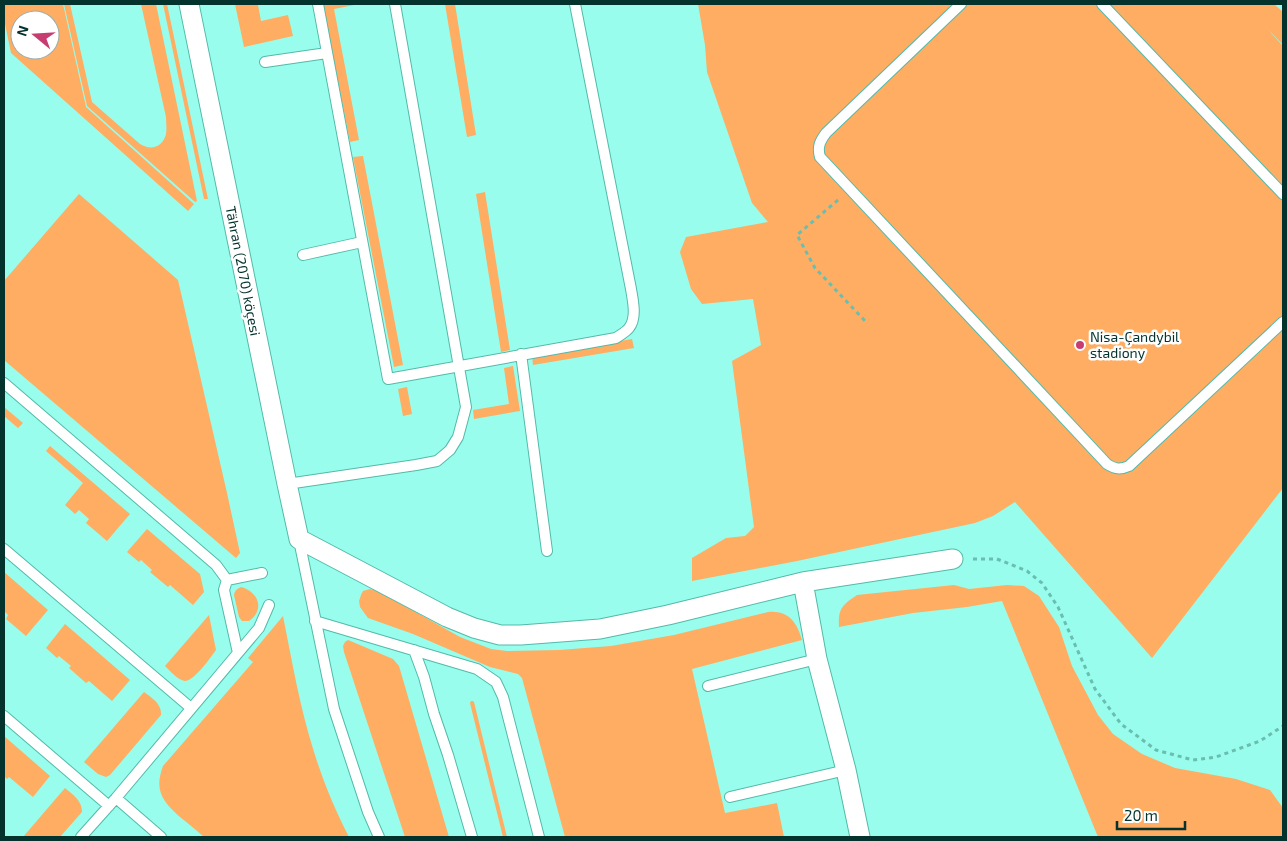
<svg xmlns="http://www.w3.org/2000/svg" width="1287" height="841" viewBox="0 0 1287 841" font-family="'Exo 2',sans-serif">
<rect width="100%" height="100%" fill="#98fdec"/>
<path fill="#fead62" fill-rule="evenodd" d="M 4,4 L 63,4 L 86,107 L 194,204 L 188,211 L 11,53 L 4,19 ZM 20,20 L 50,20 L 50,50 L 20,50 Z
M 64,4 L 70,4 L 92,102 L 140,144 C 151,151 163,147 166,134 C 167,129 166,122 166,117 L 141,4 L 156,4 L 197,201 L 195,202 L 87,106 Z
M 163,4 L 167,4 L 208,199 L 204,199 Z
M 235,4 L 264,4 L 258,5 L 261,21 L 288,15 L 293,36 L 244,47 Z
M 323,4 L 359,4 L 334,9 L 359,140 L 350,142 Z
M 445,4 L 455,4 L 476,135 L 467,137 Z
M 698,4 L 1274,4 L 1283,12 L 1283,45 L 1264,25 L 1283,46 L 1283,488 L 1152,658 L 1015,502 L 993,516 L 975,523 L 797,561 L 692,581 L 692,558 L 726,538 L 745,536 L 754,527 L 732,361 L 761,345 L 753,299 L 702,304 L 691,289 L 680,252 L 686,237 L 768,222 L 752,203 L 707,72 L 705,45 Z
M 363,156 L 403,365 L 394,367 L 353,157 Z
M 485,192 L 510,350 L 501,352 L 476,194 Z
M 79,194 L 178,280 L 227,493 L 240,553 L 236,558 L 4,360 L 4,281 Z
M 632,339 L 634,348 L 533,365 L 532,356 Z
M 513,366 L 520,411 L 474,419 L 473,410 L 509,404 L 504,368 Z
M 407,387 L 412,414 L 403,416 L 398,389 Z
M 4,407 L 23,423 L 18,428 L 4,416 Z
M 50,446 L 130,514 L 107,541 L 86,523 L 89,519 L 79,510 L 75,514 L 65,505 L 83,483 L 46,451 Z
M 147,529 L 200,574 L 204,592 L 193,605 L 170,585 L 168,587 L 150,572 L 152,570 L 141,560 L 139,562 L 127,552 Z
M 4,572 L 48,610 L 26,636 L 6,619 L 8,615 L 4,611 Z
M 954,585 L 969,589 L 1007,585 L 1024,586 L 1039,596 L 1059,627 L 1072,666 L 1098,715 L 1113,734 L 1142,754 L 1175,768 L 1236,779 L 1270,790 L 1283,808 L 1283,837 L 1098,837 L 1002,601 L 967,607 L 913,613 L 839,627 C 838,609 842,605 857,595 Z
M 241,587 C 259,592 265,610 249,621 L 242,621 L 239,617 L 234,595 C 235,590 237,589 241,587 Z
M 370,589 L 378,591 L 460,637 L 491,649 L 507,651 L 559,650 L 611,646 L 674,635 L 768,612 C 788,610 797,622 802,640 L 692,669 L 725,813 L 777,803 L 784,837 L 565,837 L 522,678 L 518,674 L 490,667 L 413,634 L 368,618 L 360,607 L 359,601 L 361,595 L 363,591 Z
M 209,615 L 216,650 C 211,657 194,681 185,681 C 178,680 170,671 165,666 Z
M 283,616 C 292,661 300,708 314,752 C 323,781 335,810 349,837 L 204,837 C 196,830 188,823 180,817 C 162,801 154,790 163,766 L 253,662 L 248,658 Z
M 65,624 L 130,680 L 112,701 L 89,681 L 86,683 L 69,668 L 71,666 L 59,656 L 57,658 L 46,648 Z
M 348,640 L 393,659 L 399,666 L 449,837 L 405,837 L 344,652 L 343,646 L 345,642 Z
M 144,692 C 152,698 162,704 161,715 L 110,775 L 106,777 L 98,774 L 84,762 Z
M 471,701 L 473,701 L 474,702 L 507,837 L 503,837 L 470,703 Z
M 4,736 L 50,776 L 33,797 L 9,777 L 7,779 L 4,776 Z
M 65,788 C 73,795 82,800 82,812 L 60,837 L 23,837 Z"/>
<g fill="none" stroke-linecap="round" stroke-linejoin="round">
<defs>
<path id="service" d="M 318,4 L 388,379 L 616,338 C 620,335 626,332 629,328 C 637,318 633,301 631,289 L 575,4
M 961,4 L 826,133 C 820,141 817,147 820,157 L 1107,464 C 1115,469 1120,470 1129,466 L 1283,322
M 1102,4 L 1283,194
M 265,62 L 327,53
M 303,255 L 362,242
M 521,354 L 547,551
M 4,383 L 216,565 L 227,580
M 287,484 L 416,465 L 437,461 L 450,450 L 458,437 L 466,407 L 395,4
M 299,540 L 334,709 L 368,812 L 379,837
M 4,549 L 191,708
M 315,621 L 477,669 L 496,682 L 503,697 L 539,837
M 414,650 L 424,677 L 434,714 L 448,755 L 472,837
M 238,653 L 224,590 L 227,580 L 262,573
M 708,686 L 817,659
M 4,716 L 109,806
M 730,797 L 846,770
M 116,798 L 259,628 L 269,605
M 81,837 L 116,798 L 161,837"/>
<path id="minor" d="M 189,4 L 287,484 L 299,539 L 447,617 L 474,628 L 500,635 L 521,635 L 600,629 L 668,615 L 803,582 L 953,559
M 803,582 L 817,659 L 846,770 L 860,837"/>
</defs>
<use href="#service" stroke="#53baaa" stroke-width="12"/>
<use href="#minor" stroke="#53baaa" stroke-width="21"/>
<path stroke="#69beb0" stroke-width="3" stroke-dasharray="4 4" stroke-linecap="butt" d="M 838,200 L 797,235 L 815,268 L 866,322
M 973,559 L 997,559 L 1027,571 L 1042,583 L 1058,607 L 1095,689 L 1121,724 L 1156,750 L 1193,760 L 1216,757 L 1260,741 L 1283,726"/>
<use href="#service" stroke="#fff" stroke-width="10"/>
<use href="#minor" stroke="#fff" stroke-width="19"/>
</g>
<circle fill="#c83d71" stroke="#fff" stroke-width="2" cx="1080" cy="345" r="5"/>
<g text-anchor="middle" stroke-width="5" stroke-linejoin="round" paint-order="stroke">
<g font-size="14" fill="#04332d" stroke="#fff">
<text transform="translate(243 271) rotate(79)" y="5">Tähran (2070) köçesi</text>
</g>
<g font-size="14" fill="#04332d" stroke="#fff" text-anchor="start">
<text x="1090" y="342">Nisa-Çandybil<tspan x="1090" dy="16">stadiony</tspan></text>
</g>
</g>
<rect width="1287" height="841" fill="none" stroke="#04332d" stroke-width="10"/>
<g transform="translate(35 35) rotate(288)"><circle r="24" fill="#ffffff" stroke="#9badab"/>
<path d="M0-4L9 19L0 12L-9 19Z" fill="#c83d71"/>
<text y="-8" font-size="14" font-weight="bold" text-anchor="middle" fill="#04332d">N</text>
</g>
<path d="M1117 821v8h68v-8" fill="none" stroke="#04332d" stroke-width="2.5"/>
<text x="1124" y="821" font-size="15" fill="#04332d" stroke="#ffffff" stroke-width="4" paint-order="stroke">20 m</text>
</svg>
